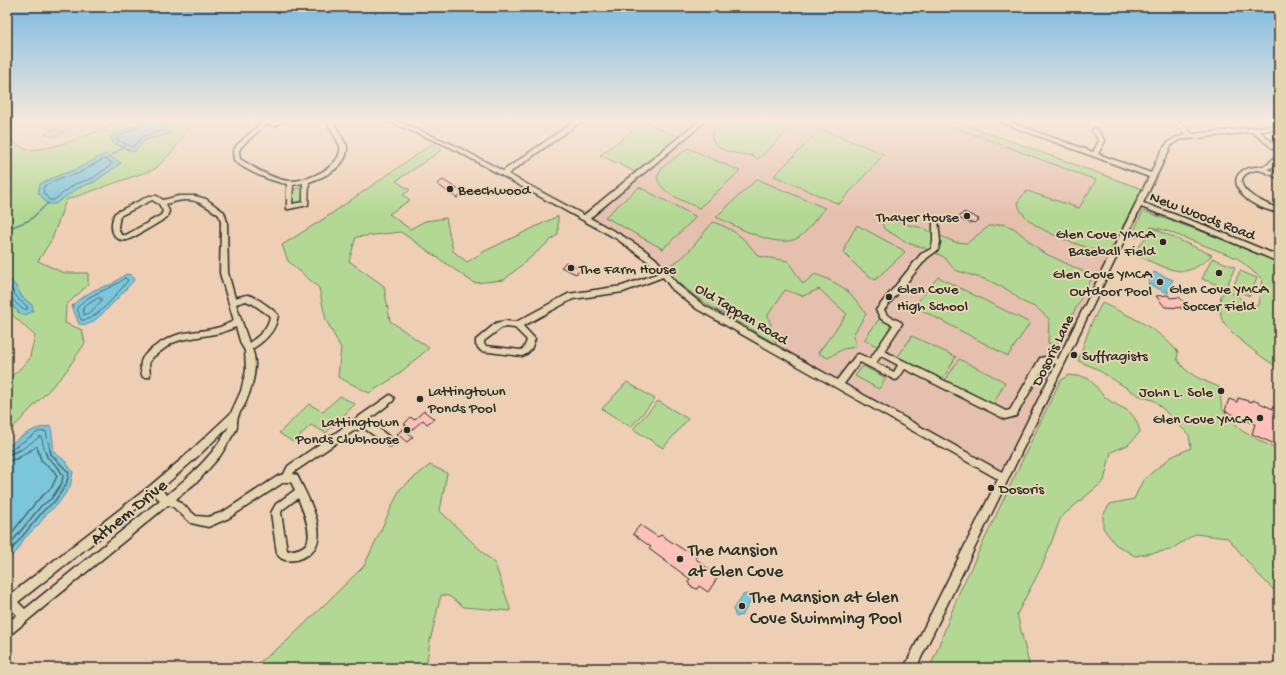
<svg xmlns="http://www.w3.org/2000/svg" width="1286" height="675" viewBox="0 0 1286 675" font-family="'Gochi Hand',sans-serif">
<rect width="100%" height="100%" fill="#eeceb4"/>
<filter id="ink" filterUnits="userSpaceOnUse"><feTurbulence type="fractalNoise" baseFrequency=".025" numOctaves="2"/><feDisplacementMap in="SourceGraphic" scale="8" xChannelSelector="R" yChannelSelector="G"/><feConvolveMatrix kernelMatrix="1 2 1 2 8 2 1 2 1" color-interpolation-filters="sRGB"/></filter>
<g filter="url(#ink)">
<path fill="#e6c0ae" d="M 704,120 L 953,120 L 1142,189 L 1002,474 L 701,305 L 678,288 L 644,250 L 587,218 Z"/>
<path fill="#b3d893" stroke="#6f825f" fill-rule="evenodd" d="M 68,120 L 79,123 L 54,137 L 45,134 Z
M 121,120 L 146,120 L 111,137 L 112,142 C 117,145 124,146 128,150 L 138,148 C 142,137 159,137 169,134 L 165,122 L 167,120 L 196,120 L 172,152 L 155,169 L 66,200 L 52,239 L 38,261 L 64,273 L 88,273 L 88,285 L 66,305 L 65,323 L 82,330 L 85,343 L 64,374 L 7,434 L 7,381 L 29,360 L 35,336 L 7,310 L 7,299 L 19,313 L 32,305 L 22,297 L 15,285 L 7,277 L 7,136 C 11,140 20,147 25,149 C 44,154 104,130 121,120 ZM 90,163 L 121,163 L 94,182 L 78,188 L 68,195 L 59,175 L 75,170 Z
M 725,120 L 799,120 L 758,159 L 751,156 L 753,155 C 741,156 705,150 713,131 C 715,127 721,123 725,120 Z
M 935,120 L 953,120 L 1142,189 L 1111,251 L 1103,253 C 1081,245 1018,228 1018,201 L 1027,191 L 1079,208 L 1096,180 Z
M 645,122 L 679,137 L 635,172 L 600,155 Z
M 821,129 L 884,154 L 839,204 L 774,176 Z
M 432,144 L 442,150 L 396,181 L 410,190 L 403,195 L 410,200 L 389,214 L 410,229 L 425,221 L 446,218 L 453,251 L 467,262 L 485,251 L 558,216 L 558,234 L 504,280 L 474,283 L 401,232 L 356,237 L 349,261 L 384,286 L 390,321 L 429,348 L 395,377 L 369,393 L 338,377 L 341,348 L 326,320 L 319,288 L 288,261 L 282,245 L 325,218 Z
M 688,148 L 740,171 L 699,208 C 684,201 661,194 657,177 L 663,167 Z
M 757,179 L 825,208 C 816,217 808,232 798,238 C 776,250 737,226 716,217 Z
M 639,187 L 695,216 L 695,218 L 663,249 L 605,217 Z
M 298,188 L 302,188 L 303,201 L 296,204 L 293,202 L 293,190 Z
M 1143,211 L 1209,234 L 1279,263 L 1279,368 C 1265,360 1226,332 1221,317 C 1220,311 1220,301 1221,295 C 1232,287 1241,299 1248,306 L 1258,305 L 1262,279 L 1237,258 L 1164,230 L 1151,227 C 1146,234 1141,241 1132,235 Z
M 887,218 L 892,219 L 909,225 L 919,227 L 955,242 L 967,243 L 989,226 L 1003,224 L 1014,228 L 1042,252 L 1093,276 L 1058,342 L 1054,345 L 1048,343 L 1049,319 L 1037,308 L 1023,302 L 1008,290 L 990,281 L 955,270 L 944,257 L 922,247 L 910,244 L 884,229 L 882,223 Z
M 713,222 C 734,229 745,238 758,256 L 788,261 L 803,284 L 815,274 C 841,284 850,290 866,314 L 853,335 L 856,347 L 843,349 L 828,358 L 818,353 L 847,314 L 819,289 L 803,296 L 785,290 L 768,315 L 776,344 L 705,303 L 682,286 L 664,266 C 683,265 701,235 713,222 Z
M 857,225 L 903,250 L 905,252 L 875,280 L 860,269 L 844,253 L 846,244 Z
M 1152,229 L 1155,229 L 1212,255 C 1204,262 1195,270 1184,271 C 1170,272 1146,259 1133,254 Z
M 1212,258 L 1235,267 L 1226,288 L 1202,279 Z
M 1240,271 L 1257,278 L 1250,296 L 1232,289 Z
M 938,277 L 1030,323 L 1008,356 L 914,306 Z
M 1102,303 C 1130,316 1158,328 1178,352 L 1177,359 C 1186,375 1203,380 1219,387 L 1222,409 L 1242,431 L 1279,451 L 1279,595 L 1257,573 L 1228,538 L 1195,534 L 1170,550 L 1135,556 L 1115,544 L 1103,528 L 1103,515 L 1110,504 L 1134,499 L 1143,480 L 1171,457 L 1191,448 L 1189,435 L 1155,401 L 1138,395 L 1095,368 L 1078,361 L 1091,324 Z
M 879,319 L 894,326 L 879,347 L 864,340 Z
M 912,336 L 956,357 L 941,381 L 897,358 Z
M 959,359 L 1005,382 L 992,407 L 944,382 Z
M 863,366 L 886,378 L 879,389 L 855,376 Z
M 1069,375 C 1074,376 1082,376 1087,378 C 1095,383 1098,391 1104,396 C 1121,412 1133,404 1140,432 L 1128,445 L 1111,452 L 1104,481 L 1061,517 L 1043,564 L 1017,614 L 1030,668 L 930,668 L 959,593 L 1060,381 Z
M 627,382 L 655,399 L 631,427 L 602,409 Z
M 340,396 L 355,404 L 326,433 L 311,425 L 293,442 L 279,433 L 309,404 L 323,412 Z
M 658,401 L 688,419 L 663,448 L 633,429 Z
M 430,465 L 447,473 L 440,511 L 495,564 L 511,611 L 464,607 L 449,596 L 441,595 L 430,641 L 427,661 L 424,668 L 252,668 L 287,641 L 364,566 L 400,489 Z"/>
<path fill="#7bc6db" stroke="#5b8895" d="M 146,120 L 167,120 L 165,122 L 166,126 L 171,131 L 169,134 L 145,140 L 134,152 L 112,142 L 110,137 Z
M 105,154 L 121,163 L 94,182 L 78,188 L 55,204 L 47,204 L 38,192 L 40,184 L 59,175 L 75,170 Z
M 1154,272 L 1173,280 L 1167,290 L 1169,292 L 1168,293 L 1148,284 Z
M 126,274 L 131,275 L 134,280 C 128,287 96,323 88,324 C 86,325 81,324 79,324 L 72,306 L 78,300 L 94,290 L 112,284 Z
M 7,277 L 15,285 L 22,297 L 32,305 L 33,311 L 25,315 L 19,313 L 7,299 Z
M 51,426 L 54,452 L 65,461 L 73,472 L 70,487 L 57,505 L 47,513 L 39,524 L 24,539 L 18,550 L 7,560 L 7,447 C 22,436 31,428 51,426 Z
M 747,594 L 749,594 L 751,601 L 742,615 L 736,617 L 733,609 L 743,595 Z"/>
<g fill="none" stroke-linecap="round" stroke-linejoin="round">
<path stroke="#4b6971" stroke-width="1" d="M 145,120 L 143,125 L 119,136 L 117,140 L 133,147 L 143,136 L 162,131 L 162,120
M 104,159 L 111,162 L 111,165 L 93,178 L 75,184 L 54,200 L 49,200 L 43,192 L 44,186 L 60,178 L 77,174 Z
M 125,278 L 128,280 L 125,284 C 117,294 95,322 81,320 L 77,308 C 89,292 110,291 125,278 Z
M 7,283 L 19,300 L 27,306 L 28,309 L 22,309 L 12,299 L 7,297
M 98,298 L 101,298 L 101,301 L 91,312 L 84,315 L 83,308 Z
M 7,450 L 10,450 L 38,432 L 46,431 L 50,451
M 19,451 L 41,436 L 45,451
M 30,451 L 37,446 L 38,451"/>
<path stroke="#4b6971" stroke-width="1.5" d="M 7,450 L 11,450
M 7,455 L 20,450
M 7,461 L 16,459 L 31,450
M 7,539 L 36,502 L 52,487 L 57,476 L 54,471 L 41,460 L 38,450
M 7,548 L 41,506 L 51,499 L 62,483 L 63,475 L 58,467 L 47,457 L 45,450
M 7,555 L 44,510 L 54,502 L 66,485 L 69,473 L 51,454 L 50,450"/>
<path stroke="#5b8895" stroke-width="1.5" d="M 109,157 L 127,145
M 7,229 L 30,220 L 48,203"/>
</g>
<path fill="#fdc1ba" stroke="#2b2b2b" d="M 443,180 L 464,193 L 457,198 L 451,194 L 437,184 Z
M 964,212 L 979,219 L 974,223 L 972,222 L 970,223 L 958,218 Z
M 566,262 L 581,269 L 576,274 L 561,267 Z
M 1168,295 L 1170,298 L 1179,297 L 1187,305 L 1181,306 L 1183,308 L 1165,307 L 1156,296 Z
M 1238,398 L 1252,402 L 1253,400 L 1273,409 L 1273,406 L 1279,409 L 1279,446 L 1252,434 L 1255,424 L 1225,411 L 1229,399 L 1237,402 Z
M 424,411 L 434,419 L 427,424 L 423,420 L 408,433 L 413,437 L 407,442 L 397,434 L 407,426 L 404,424 L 411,417 L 414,420 Z
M 640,525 L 658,537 L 661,535 L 684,550 L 686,548 L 697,555 L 695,558 L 718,577 L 708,592 L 699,586 L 697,589 L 690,586 L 688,582 L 690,579 L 649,549 L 651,547 L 633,534 Z"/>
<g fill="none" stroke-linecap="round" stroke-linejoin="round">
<defs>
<path id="minor" d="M 253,120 L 266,120 L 275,122 L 276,120 L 283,120 L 276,126 L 266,124 L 241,147 L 239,151 L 240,159 C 254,168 272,179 289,181 C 306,182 343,167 340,146 L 326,120 L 332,120 L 347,146 C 349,166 325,177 309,182 L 308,205 L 289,209 L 287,209 L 287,184 C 271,181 245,171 234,160 L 233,151 L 237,145 L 261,123 ZM 303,183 L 303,202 L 292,204 L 293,185 Z
M 385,120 L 394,120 L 454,145 L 503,171 L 576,120 L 583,120 L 508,174 L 584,215 L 700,120 L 707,120 L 590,218 L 621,235 L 642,248 L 656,259 L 678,285 L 703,305 L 837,380 L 856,355 L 859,354 L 870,359 L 893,325 L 881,319 L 876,310 L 921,254 L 931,249 L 933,242 L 933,221 L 936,219 L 938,219 L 940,242 L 938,250 L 927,258 L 884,310 L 887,315 L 901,322 L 902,324 L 884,351 L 1006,411 L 1010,410 L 1040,358 L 1050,356 L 1058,359 L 1149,177 L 995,120 L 1004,120 L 1093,152 L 1099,141 L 1092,130 L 1095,128 L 1097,129 L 1105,141 L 1098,154 L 1151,173 C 1160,154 1164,137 1187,135 L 1179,127 L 1166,120 C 1178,120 1185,126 1193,134 L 1279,125 L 1279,129 L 1259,131 L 1279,148 L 1279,153 L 1252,132 L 1178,140 L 1171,146 L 1143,203 L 1209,227 L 1279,256 L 1279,262 L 1205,231 L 1141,207 L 916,668 L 904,668 L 998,479 L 697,309 L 672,289 L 663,277 L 623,292 L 573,299 L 523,326 L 535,339 C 532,347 531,353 522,356 L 481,351 L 476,345 L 476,340 L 496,323 L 505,321 L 516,322 L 568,294 L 622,286 L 659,273 L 650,263 L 617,239 L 450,147 ZM 505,327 L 515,328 L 527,340 L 524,348 L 521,350 L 486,346 L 484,344 L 484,341 L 501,328 ZM 881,356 L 898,365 L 894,372 L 876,363 ZM 860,362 L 895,380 L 898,379 L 905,369 L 1005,419 L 1016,416 L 1046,363 L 1050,362 L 1056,364 L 1002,472 L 844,384 Z
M 1279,154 C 1279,162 1275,167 1267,169 L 1279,174 L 1279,178 C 1272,176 1265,171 1258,170 C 1254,170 1247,172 1244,176 C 1232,191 1270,205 1279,209 L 1279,213 C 1263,209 1242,202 1237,185 C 1235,180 1237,175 1241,172 C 1249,165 1260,169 1268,164 C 1272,161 1274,156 1279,154 Z
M 149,196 L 157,196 L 163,200 L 179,196 L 195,196 L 206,199 L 224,212 L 227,222 L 228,273 L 235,298 C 239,297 244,295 248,295 C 255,296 273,309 278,315 C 276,331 265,341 252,349 C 259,365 252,388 245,404 C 243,408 239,413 238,417 C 236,422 238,426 236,430 L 220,456 L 199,480 L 176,499 L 196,516 L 208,517 L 223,512 L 278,476 L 284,474 L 288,466 L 390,395 L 393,397 L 394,399 L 393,401 L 367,421 L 370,422 L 392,439 L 393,442 L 392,445 L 389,446 L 365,429 L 355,430 L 294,472 L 293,474 L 297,475 C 305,492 322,521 318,540 C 317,544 315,549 312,551 C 305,560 282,566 277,553 L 271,513 L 276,504 L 295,490 L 291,482 L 284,482 L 229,518 L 208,527 L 191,523 L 172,506 L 168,505 L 11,634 L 7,635 L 7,623 L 17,615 L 10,608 L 7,609 L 7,597 L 150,486 L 183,458 L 231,413 L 241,391 L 246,370 L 245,351 L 241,344 L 236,327 L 220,333 L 181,340 L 172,343 L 153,357 L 149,363 L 150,375 L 149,377 L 143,377 C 141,374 140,366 141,362 C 143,351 169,337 180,334 C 193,331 207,331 220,327 C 225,325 229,323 234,321 L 220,273 L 221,222 L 219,215 C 198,200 192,196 166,204 L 169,211 C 169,212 167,216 167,217 C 165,219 130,240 127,240 C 111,242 109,225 115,213 ZM 152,200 L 159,204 L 163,211 L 161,215 L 126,235 L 121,235 L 118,227 L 120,216 ZM 246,301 L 253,304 L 270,316 C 268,329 259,336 249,343 L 236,304 ZM 229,426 C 215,454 191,475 167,495 L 161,489 L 196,458 ZM 154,495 L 160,500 L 25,609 L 18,602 ZM 298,498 C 302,508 314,535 306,544 C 302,549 294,550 288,551 L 287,550 L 281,513 L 282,510 Z"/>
</defs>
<use href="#minor" stroke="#2b2b2b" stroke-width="3"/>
<use href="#minor" fill="#e7d4b1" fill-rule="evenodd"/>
</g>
</g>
<linearGradient id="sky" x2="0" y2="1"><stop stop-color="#7cbbe3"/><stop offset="0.56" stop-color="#f7e9dd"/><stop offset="1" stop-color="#f7e9dd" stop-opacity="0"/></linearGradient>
<rect width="1286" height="215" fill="url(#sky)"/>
<g fill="#2b2b2b" stroke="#e7d4b1" stroke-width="1.5">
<circle cx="450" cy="189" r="4"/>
<circle cx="967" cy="216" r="4"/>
<circle cx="1163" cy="242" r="4"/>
<circle cx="571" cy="268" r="4"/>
<circle cx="1219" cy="273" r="4"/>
<circle cx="1160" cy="282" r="4"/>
<circle cx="889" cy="297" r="4"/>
<circle cx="1074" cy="355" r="4"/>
<circle cx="1221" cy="391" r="4"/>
<circle cx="420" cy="399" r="4"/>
<circle cx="1260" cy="418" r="4"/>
<circle cx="407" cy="430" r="4"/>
<circle cx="991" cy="488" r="4"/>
<circle cx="680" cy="559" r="4"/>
<circle cx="742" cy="606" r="4"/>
</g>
<g text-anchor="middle" stroke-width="4" stroke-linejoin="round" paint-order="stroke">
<g font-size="15" fill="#2b2b2b" stroke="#e7d4b1" text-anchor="start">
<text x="458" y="194">Beechwood</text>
<text x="959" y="221" text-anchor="end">Thayer House</text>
<text x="1155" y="238" text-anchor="end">Glen Cove YMCA<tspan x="1155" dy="17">Baseball Field</tspan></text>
<text x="579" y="273">The Farm House</text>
<text x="1152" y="278" text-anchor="end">Glen Cove YMCA<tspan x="1152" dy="17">Outdoor Pool</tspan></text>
<text x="897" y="293">Glen Cove<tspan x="897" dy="17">High School</tspan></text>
<text x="1219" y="293" text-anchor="middle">Glen Cove YMCA<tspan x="1219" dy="17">Soccer Field</tspan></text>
<text x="1082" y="360">Suffragists</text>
<text x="428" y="395">Lattingtown<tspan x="428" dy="17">Ponds Pool</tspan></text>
<text x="1213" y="396" text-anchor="end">John L. Sole</text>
<text x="1252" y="423" text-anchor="end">Glen Cove YMCA</text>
<text x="399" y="426" text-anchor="end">Lattingtown<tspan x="399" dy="17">Ponds Clubhouse</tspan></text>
<text x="999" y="493">Dosoris</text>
</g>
<g font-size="15" fill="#2b2b2b" stroke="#e7d4b1">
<text transform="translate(1203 215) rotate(21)" y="5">New Woods Road</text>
<text transform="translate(742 313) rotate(31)" y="5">Old Tappan Road</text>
<text transform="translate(1052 350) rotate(-64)" y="5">Dosoris Lane</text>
</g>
<g font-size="18" fill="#2b2b2b" stroke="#e7d4b1">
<text transform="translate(128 511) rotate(-39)" y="6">Athem Drive</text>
</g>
<g font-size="18" fill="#2b2b2b" stroke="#e7d4b1" text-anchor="start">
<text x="688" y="555">The Mansion<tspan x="688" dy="21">at Glen Cove</tspan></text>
<text x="750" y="602">The Mansion at Glen<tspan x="750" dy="21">Cove Swimming Pool</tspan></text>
</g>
</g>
<rect width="1286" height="675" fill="none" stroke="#e7d4b1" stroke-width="24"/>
<rect x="12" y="12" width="1262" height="651" fill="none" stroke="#2b2b2b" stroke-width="1.5" filter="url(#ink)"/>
</svg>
